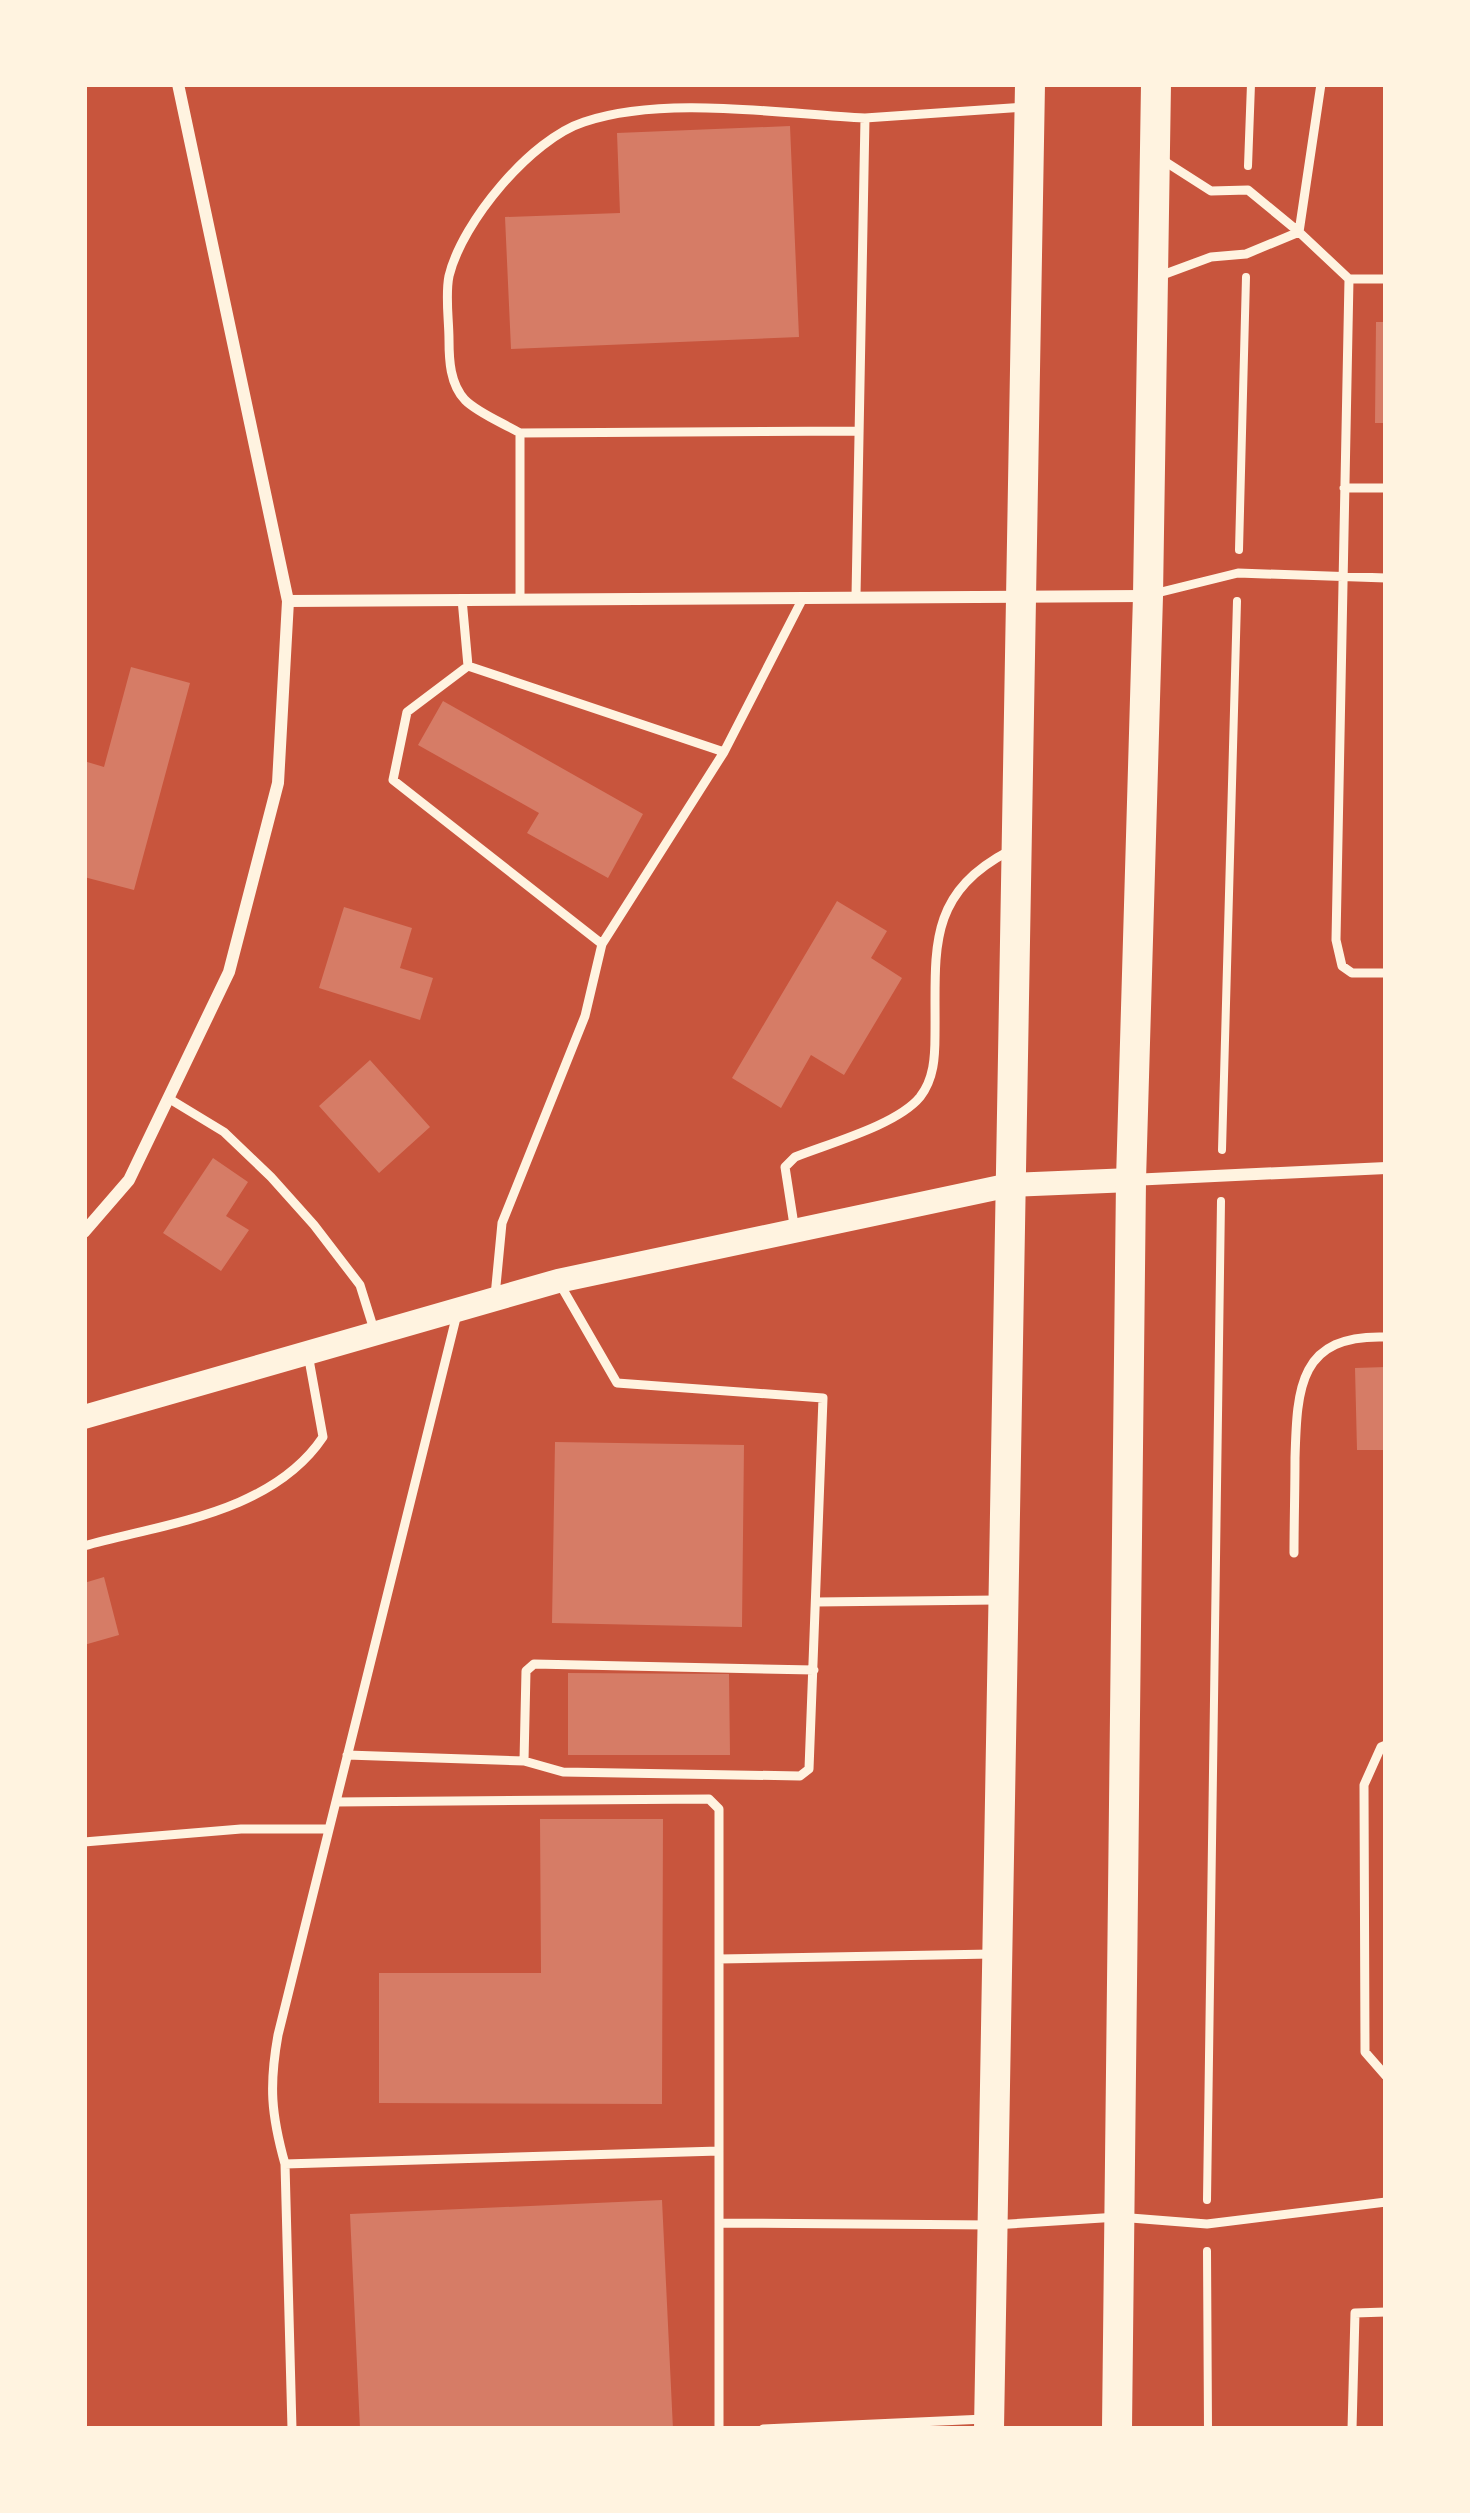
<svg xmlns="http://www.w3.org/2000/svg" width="1470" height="2513" viewBox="0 0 1470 2513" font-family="'Archivo Narrow',sans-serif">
<rect width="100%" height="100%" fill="#c8553d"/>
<path fill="#d67c66" d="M 790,126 L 799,337 L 511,349 L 505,217 L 620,213 L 617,133 Z
M 1376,322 L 1386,322 L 1386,423 L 1375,423 Z
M 131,667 L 190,683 L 134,890 L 84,877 L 84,761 L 104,767 Z
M 443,701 L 643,814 L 608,878 L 527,833 L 539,813 L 418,745 Z
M 837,901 L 887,931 L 871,958 L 902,978 L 844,1075 L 811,1055 L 781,1108 L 732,1078 Z
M 344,907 L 412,928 L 400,968 L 433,978 L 420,1020 L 319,988 Z
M 370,1060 L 430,1127 L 379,1173 L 319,1106 Z
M 213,1158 L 248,1182 L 226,1216 L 249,1230 L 221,1271 L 163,1233 Z
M 1386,1367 L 1386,1450 L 1357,1450 L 1355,1368 Z
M 555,1442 L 744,1445 L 742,1627 L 552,1623 Z
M 104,1577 L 119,1635 L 84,1645 L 84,1583 Z
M 568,1673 L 729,1674 L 730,1755 L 568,1755 Z
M 540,1819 L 663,1819 L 662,2104 L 379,2103 L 379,1973 L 541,1973 Z
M 662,2200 L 673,2429 L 360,2429 L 350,2214 Z"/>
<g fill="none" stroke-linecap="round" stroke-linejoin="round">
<path stroke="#fff3e0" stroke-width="8" d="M 1248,166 L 1251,84
M 1239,550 L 1246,277
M 1222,1150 L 1237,601
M 1207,2200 L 1221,1201
M 1207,2251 L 1208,2429"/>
<path stroke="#fff3e0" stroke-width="9" d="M 1321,84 L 1299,232 L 1349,279 L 1386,279
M 1157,277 L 1211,257 L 1246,254 L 1299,232 L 1248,190 L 1211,191 L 1161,159
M 1349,279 L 1336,940 L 1342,966 L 1352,973 L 1386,973
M 520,433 C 503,423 478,413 465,400 C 450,384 449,360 449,340 C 449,320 445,295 449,276 C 462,222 531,139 584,122 C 664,95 781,114 865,118
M 1344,488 L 1386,488
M 1153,594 L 1238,573 L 1386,578
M 856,596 L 865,118 L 1025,107
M 462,599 L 468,666 L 724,752 L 803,598
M 520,599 L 520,433 L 859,431
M 468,666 L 407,712 L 393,780 L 602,944 L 585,1016 L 502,1223 L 495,1296
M 602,944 L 724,752
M 168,1098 L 224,1132 L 271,1177 L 314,1225 L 360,1285 L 375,1333
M 794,1225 L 785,1167 L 795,1157 C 830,1143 897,1125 920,1097 C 934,1079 935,1057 935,1035 C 936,952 925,895 1009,851
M 84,1546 C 166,1523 272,1513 323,1437 L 308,1354
M 1294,1553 C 1294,1522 1295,1490 1295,1458 C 1297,1387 1299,1334 1386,1337
M 816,1602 L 997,1600
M 1386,1745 L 1381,1747 L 1364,1785 L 1365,2052 L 1386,2076
M 347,1755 L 524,1761 L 526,1671 L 534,1664 L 814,1670
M 524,1761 L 563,1772 L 800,1776 L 809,1769 L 823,1398 L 617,1383 L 561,1286
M 336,1802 L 709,1799 L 719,1809 L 719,1959
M 84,1842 L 241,1829 L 329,1829
M 285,2164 C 271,2114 269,2085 278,2035 L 457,1314
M 719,2223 L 993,2225 L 1118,2217 L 1207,2224 L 1386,2202
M 292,2429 L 285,2164 L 719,2151
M 719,2429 L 719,1959 L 992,1954
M 763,2429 L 985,2419
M 1352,2429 L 1355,2313 L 1386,2312"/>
<path stroke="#fff3e0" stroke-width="12" d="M 288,601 L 1144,596
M 1131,1180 L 1386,1168
M 84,1232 L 129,1180 L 229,972 L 278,783 L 288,601 L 178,84"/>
<path stroke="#fff3e0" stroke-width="24" d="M 84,1417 L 558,1281 L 1010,1185 L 1131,1180"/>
<path stroke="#fff3e0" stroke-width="30" d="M 989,2429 L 1030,84
M 1117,2429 L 1131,1180 L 1148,596 L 1156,84"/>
</g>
<rect width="1470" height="2513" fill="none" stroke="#fff3e0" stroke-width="174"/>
</svg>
